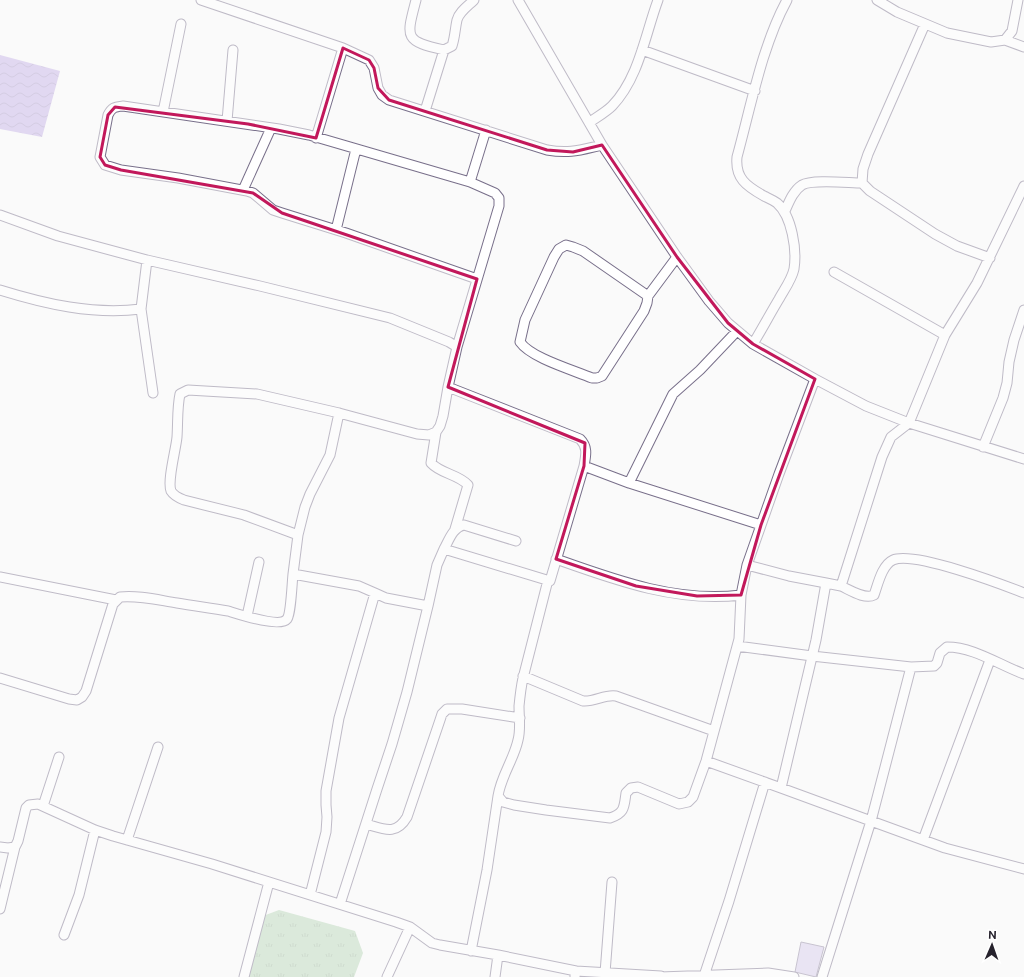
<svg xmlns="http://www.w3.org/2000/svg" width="1024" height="977" viewBox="0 0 1024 977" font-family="'Public Sans',sans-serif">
<defs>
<pattern id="park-tufts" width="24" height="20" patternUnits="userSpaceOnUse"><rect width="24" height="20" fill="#b5d5b5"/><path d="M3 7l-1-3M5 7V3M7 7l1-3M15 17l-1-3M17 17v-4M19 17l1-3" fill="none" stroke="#9cb79c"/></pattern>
<pattern id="water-waves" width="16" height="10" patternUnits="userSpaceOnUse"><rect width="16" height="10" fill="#c3afe6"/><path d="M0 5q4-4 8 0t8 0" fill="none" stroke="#a796c6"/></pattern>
</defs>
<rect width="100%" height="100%" fill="#fafafa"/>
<path fill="url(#park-tufts)" d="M 279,910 L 355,931 L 363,953 L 354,977 L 244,977 L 263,916 Z"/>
<path fill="url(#water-waves)" d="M 0,55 L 60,71 L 42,137 L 0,129 Z"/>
<path fill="#d5cbea" stroke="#8c829e" d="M 801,942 L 824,947 L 816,977 L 795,972 Z"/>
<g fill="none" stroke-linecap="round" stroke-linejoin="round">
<defs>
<path id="street" d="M 201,0 L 343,48 L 369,60 L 374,68 L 378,88 L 382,95 L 389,100 L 547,150 C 570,154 580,150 602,145
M 416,0 C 406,38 404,41 444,50 L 452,46 C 455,37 455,29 457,20 C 459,12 468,6 474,0
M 518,0 L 602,145 L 677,257 L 709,301 L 728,323 L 753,344 L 815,379 L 866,406 L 909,423 L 1024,459
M 877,0 L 897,12 L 947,33 L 991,42 L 1005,40 L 1012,31 L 1018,0
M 925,24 L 868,154 L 863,169 L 862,183 L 870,191 L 935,234 L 957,246 L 990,258
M 1005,40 L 1024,47
M 642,50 L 755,91
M 425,111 L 444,50
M 163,112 L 181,24
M 227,121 L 233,50
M 590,122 C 597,117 606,112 612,106 C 639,78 645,35 658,0
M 316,138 L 343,48
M 470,182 L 309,135 L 279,129 L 123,106 C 115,107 112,107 108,115 L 100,157 L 105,165 L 121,170 L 178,178 L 247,191 L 253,193 L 273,210 L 282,213 L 346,233 L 477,279
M 243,190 L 271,128
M 785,211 C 789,202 793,191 802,185 C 812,179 849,183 862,183
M 0,215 L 58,236 L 147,260
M 336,230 L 356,149
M 834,272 L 945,335
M 0,290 C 45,304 93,315 141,309 L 147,260 L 260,286 L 390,318 L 449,342 L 457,347 L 448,387 L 580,439 C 588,447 586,455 584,466 L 550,581 L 444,549 L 437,565 L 428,606 L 386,598 L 375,593 L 339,718 L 326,791 L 326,805 L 327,817 L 326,832 L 310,895
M 648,296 L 583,251 L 573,247 L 566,245 L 559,249 L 554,257 L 525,320 L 520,342 C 531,358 573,370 592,378 L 597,378 L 602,376 L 644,311 L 647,303 L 648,296 L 677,257
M 141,309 L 153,393
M 753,344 C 762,329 770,314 779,299 C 784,290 792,279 794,269 C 797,250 792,216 777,203 C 773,200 768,198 764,196 C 746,186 735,178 737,157 C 751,106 762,46 787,0
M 457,347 L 499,206 L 499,198 L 495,193 L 470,182 L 486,130
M 448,387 L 443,416 L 440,426 L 436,432 L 431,463 C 441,474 458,474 468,485 L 455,529
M 339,413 L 330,455 L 310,494 L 305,507 L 298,535 L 244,515 L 184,500 C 179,498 174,496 171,491 C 167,481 176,449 177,437 C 178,422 177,408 180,394 L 188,390 L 257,394 L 339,413 L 417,434 L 429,435 L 436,432
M 983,447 L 1003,398 L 1007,383 L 1009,362 L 1014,340 L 1024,310
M 584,466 L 629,483 L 761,525
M 629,483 L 673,394 L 700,370 L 737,331
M 444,549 C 449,540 453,527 464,525 L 516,541
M 556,559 C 615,580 677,603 741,595
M 747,565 L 789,576 L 826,583
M 293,574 L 298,535
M 0,577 L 116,600
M 548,580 L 523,678 C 521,687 520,696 519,706 C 519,717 521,729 518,740 C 514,759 501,776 498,796 L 503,802 L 514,805 L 546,810 L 610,818 C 625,813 624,807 626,793 L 631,788 L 638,787 L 679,804 L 688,802 L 693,797 L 706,761 L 739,639 L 741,595 L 747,565 L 779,474 L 815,379
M 841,586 C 850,590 865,600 874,595 C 878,584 882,565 893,560 C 914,551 1001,584 1024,593
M 247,616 L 259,562
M 737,646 L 812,656 L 911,667 L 934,666 L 937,663 L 940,653 L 947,647 C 974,647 999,665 1024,674
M 523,676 L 583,701 C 595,702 605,694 616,696 L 714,731
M 0,678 L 69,699 L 77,700 L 82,697 L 86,691 L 113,604 L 120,597 C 138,595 158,600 177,603 C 194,606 211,608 228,611 C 238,614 280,628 287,619 C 291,614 292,583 293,574 L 359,586 L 375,593
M 706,761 L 781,788 L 871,821 L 911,667
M 781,788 L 816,640 L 826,583 L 841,586 L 882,457 L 891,437 L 909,423 L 945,335 L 977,283 L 1024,186
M 43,806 L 59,757
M 366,824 C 384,829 396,836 407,817 L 440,720 L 442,714 L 447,709 L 462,709 L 520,718
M 127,840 L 158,747
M 923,840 L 990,660
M 0,847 L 8,848 L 15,847 L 18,841 L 26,808 L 29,805 L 38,804 L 95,830 L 113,836 L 212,864 L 396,922 L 410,927 L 432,943 L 440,945 L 498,955
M 340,904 L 377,789 L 392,744 L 407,692 L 428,606
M 0,909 L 15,847
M 64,935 L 79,895 L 95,830
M 471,951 L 487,870 L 498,796
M 605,973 L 612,882
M 575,976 L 576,971 L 661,976
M 704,976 L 729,901 L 765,782
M 244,977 L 269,882
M 387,977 L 410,927
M 495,977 L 498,955 L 576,971
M 660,977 L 768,973 L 794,977
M 822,977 L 871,821 L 945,848 L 1024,869"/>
</defs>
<use href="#street" stroke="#786f8a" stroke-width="11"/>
<use href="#street" stroke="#fff" stroke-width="9"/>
</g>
<path d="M0 0H1024V977H0ZM 343,48 L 369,60 L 374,68 L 378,88 L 389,100 L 547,150 L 573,152 L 602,145 L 677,257 L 728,323 L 753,344 L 815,379 L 761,525 L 741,595 L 697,596 L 636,586 L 556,559 L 584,466 L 585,443 L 448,387 L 477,279 L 282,213 L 253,193 L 121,170 L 105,165 L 100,157 L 108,115 L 115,107 L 248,124 L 316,138 Z" fill="#fafafa" fill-opacity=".55" fill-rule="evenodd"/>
<path fill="none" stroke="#c2185b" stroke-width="3" stroke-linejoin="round" d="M 343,48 L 369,60 L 374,68 L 378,88 L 389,100 L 547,150 L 573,152 L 602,145 L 677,257 L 728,323 L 753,344 L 815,379 L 761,525 L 741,595 L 697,596 L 636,586 L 556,559 L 584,466 L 585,443 L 448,387 L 477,279 L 282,213 L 253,193 L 121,170 L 105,165 L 100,157 L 108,115 L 115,107 L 248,124 L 316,138 Z"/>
<g transform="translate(992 945) rotate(2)" stroke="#ffffff" stroke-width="3" paint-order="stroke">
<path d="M0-3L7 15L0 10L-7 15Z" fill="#26222d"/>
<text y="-6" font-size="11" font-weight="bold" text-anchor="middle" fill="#26222d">N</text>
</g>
</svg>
